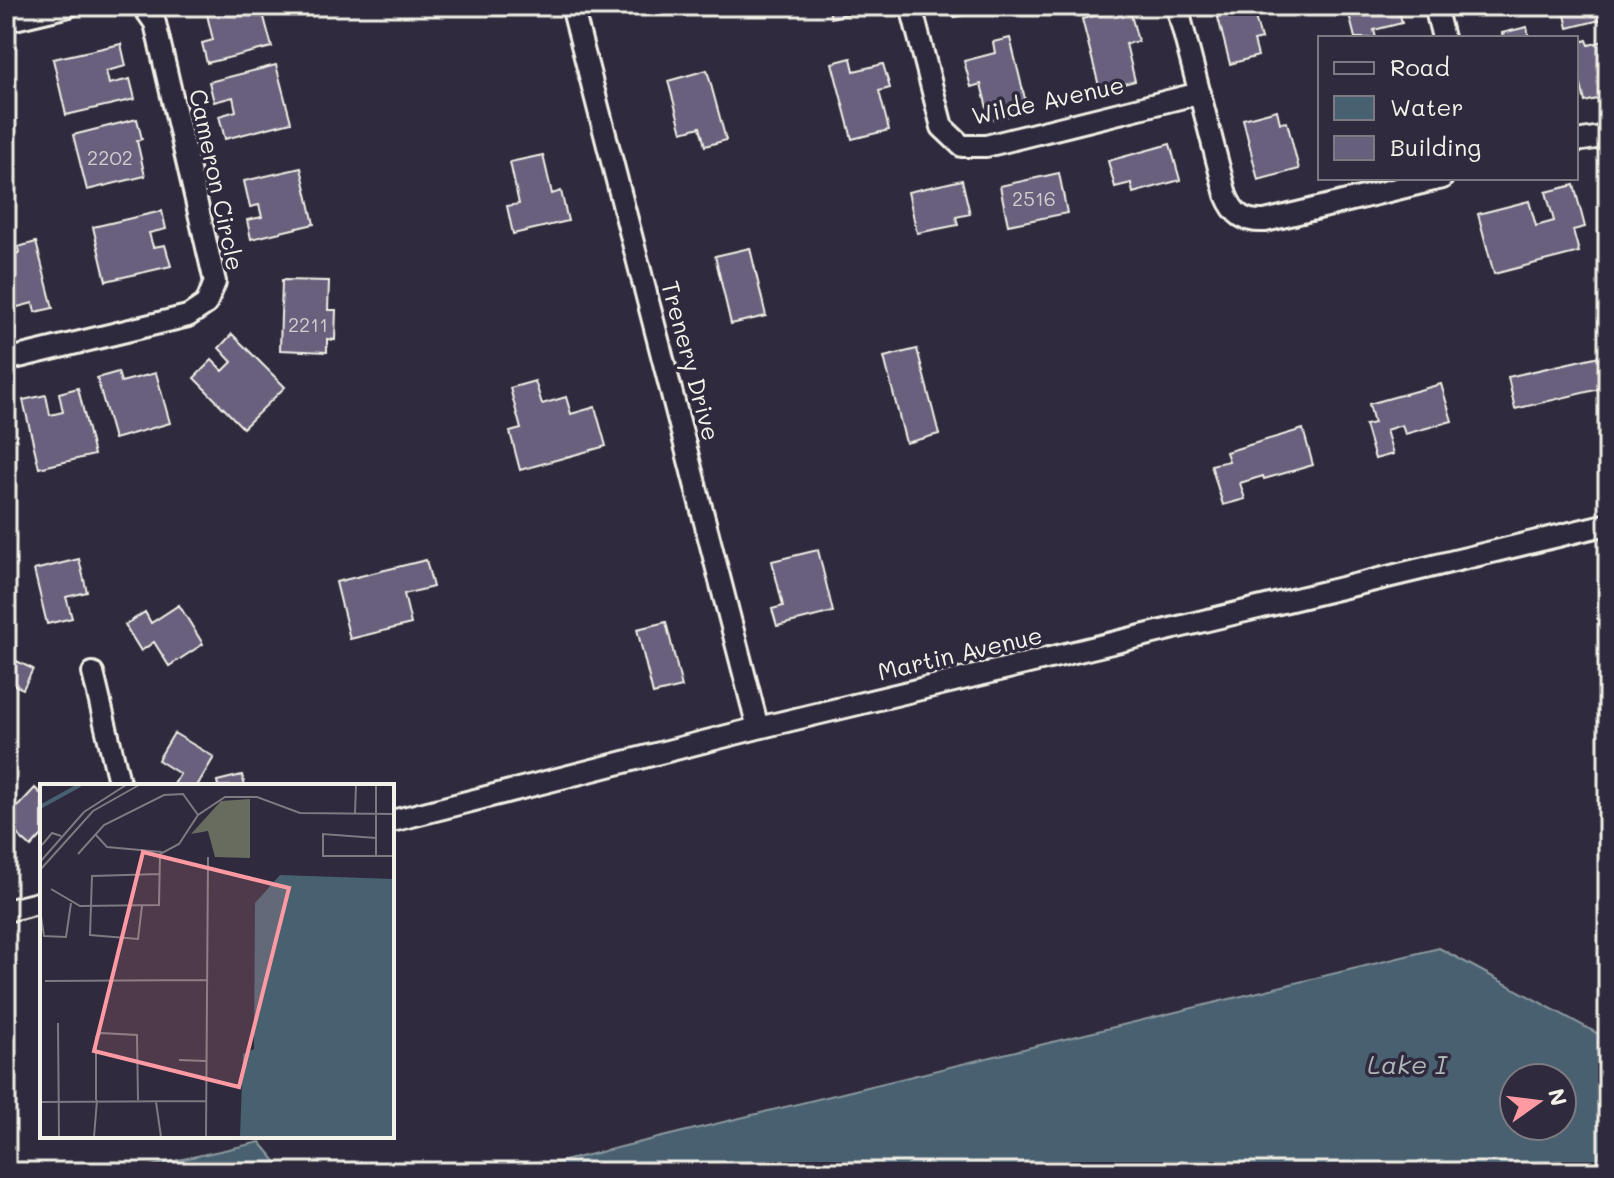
<svg xmlns="http://www.w3.org/2000/svg" width="1614" height="1178" viewBox="0 0 1614 1178" font-family="Mali,sans-serif">
<rect width="100%" height="100%" fill="#2f2a3d"/>
<filter id="ink" filterUnits="userSpaceOnUse"><feTurbulence type="fractalNoise" baseFrequency=".0125" numOctaves="2"/><feDisplacementMap in="SourceGraphic" scale="16" xChannelSelector="R" yChannelSelector="G"/><feConvolveMatrix kernelMatrix="1 2 1 2 8 2 1 2 1" color-interpolation-filters="sRGB"/></filter>
<g filter="url(#ink)">
<path fill="#486171" stroke="#8d9ba1" stroke-width="2" fill-rule="evenodd" d="M 1439,948 L 1608,1039 L 1608,1172 L 518,1172 ZM 1514,1078 L 1562,1078 L 1562,1126 L 1514,1126 Z
M 260,1142 L 285,1172 L 124,1172 Z"/>
<path fill="#67607d" stroke="#f4f1e8" stroke-width="2" d="M 205,6 L 261,6 L 272,47 L 207,63 L 202,43 L 213,40 Z
M 624,6 L 654,6 L 626,14 Z
M 828,6 L 862,6 L 863,10 L 831,18 Z
M 952,6 L 988,6 L 989,9 L 955,17 Z
M 1215,6 L 1252,6 L 1261,39 L 1254,41 L 1258,56 L 1230,64 Z
M 1347,6 L 1398,6 L 1402,23 L 1374,30 L 1376,38 L 1355,38 Z
M 1563,6 L 1608,6 L 1608,18 L 1568,28 Z
M 1129,7 L 1138,41 L 1126,44 L 1135,81 L 1100,90 L 1082,19 Z
M 1527,27 L 1529,38 L 1503,38 L 1502,33 Z
M 1010,38 L 1028,111 L 990,120 L 981,84 L 971,87 L 964,61 L 995,53 L 993,42 Z
M 1587,40 L 1589,45 L 1608,40 L 1608,96 L 1585,102 L 1576,64 L 1576,43 Z
M 121,44 L 126,66 L 106,71 L 109,84 L 130,79 L 135,99 L 66,115 L 53,59 Z
M 851,58 L 854,71 L 883,64 L 890,88 L 879,91 L 889,130 L 852,139 L 832,63 Z
M 276,65 L 291,122 L 225,139 L 219,116 L 236,111 L 233,97 L 214,102 L 209,82 Z
M 707,70 L 726,140 L 705,146 L 700,127 L 682,132 L 668,81 Z
M 1277,110 L 1280,123 L 1287,122 L 1299,169 L 1258,180 L 1243,119 Z
M 137,119 L 142,139 L 137,141 L 145,176 L 87,190 L 73,135 Z
M 1170,144 L 1180,180 L 1133,193 L 1131,183 L 1115,187 L 1108,161 Z
M 543,155 L 552,194 L 561,191 L 568,221 L 513,234 L 507,206 L 519,204 L 510,162 Z
M 301,168 L 314,224 L 251,239 L 247,220 L 262,217 L 259,205 L 250,207 L 244,181 Z
M 1059,173 L 1067,213 L 1008,225 L 1000,186 Z
M 962,180 L 970,214 L 956,217 L 958,225 L 917,233 L 908,192 Z
M 1574,185 L 1585,227 L 1573,230 L 1579,252 L 1494,274 L 1478,214 L 1529,201 L 1536,226 L 1554,221 L 1546,192 Z
M 162,211 L 166,229 L 149,233 L 153,247 L 165,245 L 171,266 L 106,281 L 93,227 Z
M 36,242 L 53,308 L 35,312 L 33,303 L 6,310 L 6,256 L 19,253 L 18,247 Z
M 750,248 L 766,316 L 731,324 L 715,256 Z
M 282,280 L 329,281 L 328,310 L 336,310 L 335,340 L 327,339 L 327,352 L 280,350 Z
M 232,334 L 285,387 L 243,428 L 194,378 L 212,360 L 223,371 L 232,362 L 219,348 Z
M 917,349 L 939,434 L 906,443 L 884,357 Z
M 1608,354 L 1608,387 L 1515,409 L 1508,377 Z
M 118,372 L 121,382 L 156,373 L 170,423 L 114,439 L 97,378 Z
M 535,381 L 542,404 L 566,397 L 571,414 L 595,407 L 606,446 L 520,470 L 510,432 L 521,429 L 510,388 Z
M 1441,384 L 1452,421 L 1405,434 L 1402,425 L 1386,430 L 1393,454 L 1375,459 L 1365,425 L 1374,423 L 1369,404 Z
M 78,388 L 94,455 L 39,468 L 23,400 L 46,395 L 50,415 L 63,412 L 59,393 Z
M 1303,429 L 1313,465 L 1264,479 L 1263,476 L 1240,483 L 1245,499 L 1223,505 L 1211,465 L 1229,461 L 1226,452 Z
M 818,550 L 833,612 L 777,626 L 772,609 L 783,606 L 772,561 Z
M 79,559 L 87,592 L 66,597 L 72,618 L 47,624 L 34,570 Z
M 426,560 L 433,587 L 404,594 L 411,624 L 350,639 L 336,582 Z
M 179,605 L 203,644 L 169,666 L 154,642 L 141,651 L 125,625 L 145,612 L 151,623 Z
M 666,622 L 682,687 L 653,694 L 637,629 Z
M 6,656 L 33,669 L 23,689 L 8,682 L 6,685 Z
M 174,733 L 214,757 L 197,786 L 173,786 L 180,774 L 158,760 Z
M 242,775 L 245,786 L 218,786 L 217,781 Z
M 35,788 L 42,795 L 42,835 L 31,847 L 6,824 L 6,819 Z"/>
<g fill="none" stroke-linecap="round" stroke-linejoin="round">
<defs>
<path id="minor" d="M 572,6 L 758,728
M 911,6 L 942,127 L 962,146 L 986,146 L 1200,93
M 1177,6 L 1226,195 C 1234,215 1244,222 1265,221 L 1442,178
M 1435,6 L 1443,38
M 6,21 L 69,6
M 1576,141 L 1608,136
M 6,360 L 188,316 L 206,304 L 215,282 L 155,23 L 143,6
M 93,673 L 120,786
M 392,821 L 758,728 L 1608,524
M 6,911 L 42,902"/>
</defs>
<use href="#minor" stroke="#f4f1e8" stroke-width="26"/>
<use href="#minor" stroke="#2f2a3d" stroke-width="20"/>
</g>
</g>
<g text-anchor="middle" stroke-width="7" stroke-linejoin="round" paint-order="stroke">
<g font-size="20" fill="#d1cdcd">
<text x="110" y="165">2202</text>
<text x="1034" y="206">2516</text>
<text x="308" y="332">2211</text>
</g>
<g font-size="24" fill="#f4f1e8" stroke="#2f2a3d">
<text transform="translate(1048 101) rotate(-12)" y="8">Wilde Avenue</text>
<text transform="translate(216 180) rotate(78)" y="8">Cameron Circle</text>
<text transform="translate(690 361) rotate(75)" y="8">Trenery Drive</text>
<text transform="translate(960 654) rotate(-13)" y="8">Martin Avenue</text>
</g>
<g font-size="26" font-style="italic" fill="#afb7b8" stroke="#2f2a3d">
<text x="1407" y="1074">Lake I</text>
</g>
</g>
<g transform="translate(40 784)">
<rect width="354" height="354" fill="#2f2a3d"/>
<path d="M 210,15 L 210,74 L 175,73 L 168,47 L 151,50 L 181,17 Z" fill="#676c5e"/>
<path d="M 240,91 L 354,95 L 354,353 L 200,353 L 203,270 L 214,265 L 215,119 Z" fill="#486171"/>
<path fill="none" stroke="#486171" stroke-width="4" d="M 0,23 L 40,1"/>
<path fill="none" stroke="#7e7a81" stroke-width="2" d="M 315,29 L 316,1M 55,50 L 67,63 L 122,68M 336,54 L 283,50 L 283,72 L 354,72M 2,61 L 12,49 L 21,52M 38,70 L 64,41 L 124,11 L 143,10 L 158,31M 336,72 L 336,1M 0,78 L 44,28 L 86,1M 0,86 L 53,27 L 99,1M 11,105 L 40,122 L 119,121 L 120,70 L 139,60 L 158,31 L 185,13 L 217,13 L 260,29 L 354,30M 102,122 L 98,155 L 50,151 L 52,92 L 120,90M 0,126 L 4,152 L 26,153 L 31,119M 5,197 L 167,196M 18,239 L 19,353M 139,276 L 166,277M 56,316 L 56,253 L 61,249 L 97,251 L 98,316M 0,318 L 166,317M 116,318 L 121,353M 54,353 L 57,316M 166,353 L 168,73"/>
<path fill="#ff9aa2" fill-opacity="0.15" stroke="#ff9aa2" stroke-width="4" d="M 103,68 L 249,104 L 199,303 L 54,267 Z"/>
<rect width="354" height="354" fill="none" stroke="#f4f1e8" stroke-width="4"/>
</g>
<rect width="1614" height="1178" fill="none" stroke="#2f2a3d" stroke-width="32"/>
<rect x="16" y="16" width="1582" height="1146" fill="none" stroke="#f4f1e8" stroke-width="3" filter="url(#ink)"/>
<rect x="1318" y="36" width="260" height="144" fill="#2f2a3d" stroke="#7e7a81" stroke-width="2"/>
<rect x="1334" y="62" width="40" height="12" fill="#2f2a3d" stroke="#7e7a81" stroke-width="2"/>
<text x="1390" y="76" font-size="24" fill="#f4f1e8">Road</text>
<rect x="1334" y="96" width="40" height="24" fill="#486171" stroke="#7e7a81" stroke-width="2"/>
<text x="1390" y="116" font-size="24" fill="#f4f1e8">Water</text>
<rect x="1334" y="136" width="40" height="24" fill="#67607d" stroke="#7e7a81" stroke-width="2"/>
<text x="1390" y="156" font-size="24" fill="#f4f1e8">Building</text>
<g transform="translate(1538 1102) rotate(76)"><circle r="38" fill="#2f2a3d" stroke="#7e7a81" stroke-width="2"/>
<path d="M0-6L14 30L0 20L-14 30Z" fill="#ff9aa2"/>
<text y="-12" font-size="22" font-weight="bold" text-anchor="middle" fill="#f4f1e8">N</text>
</g>
</svg>
